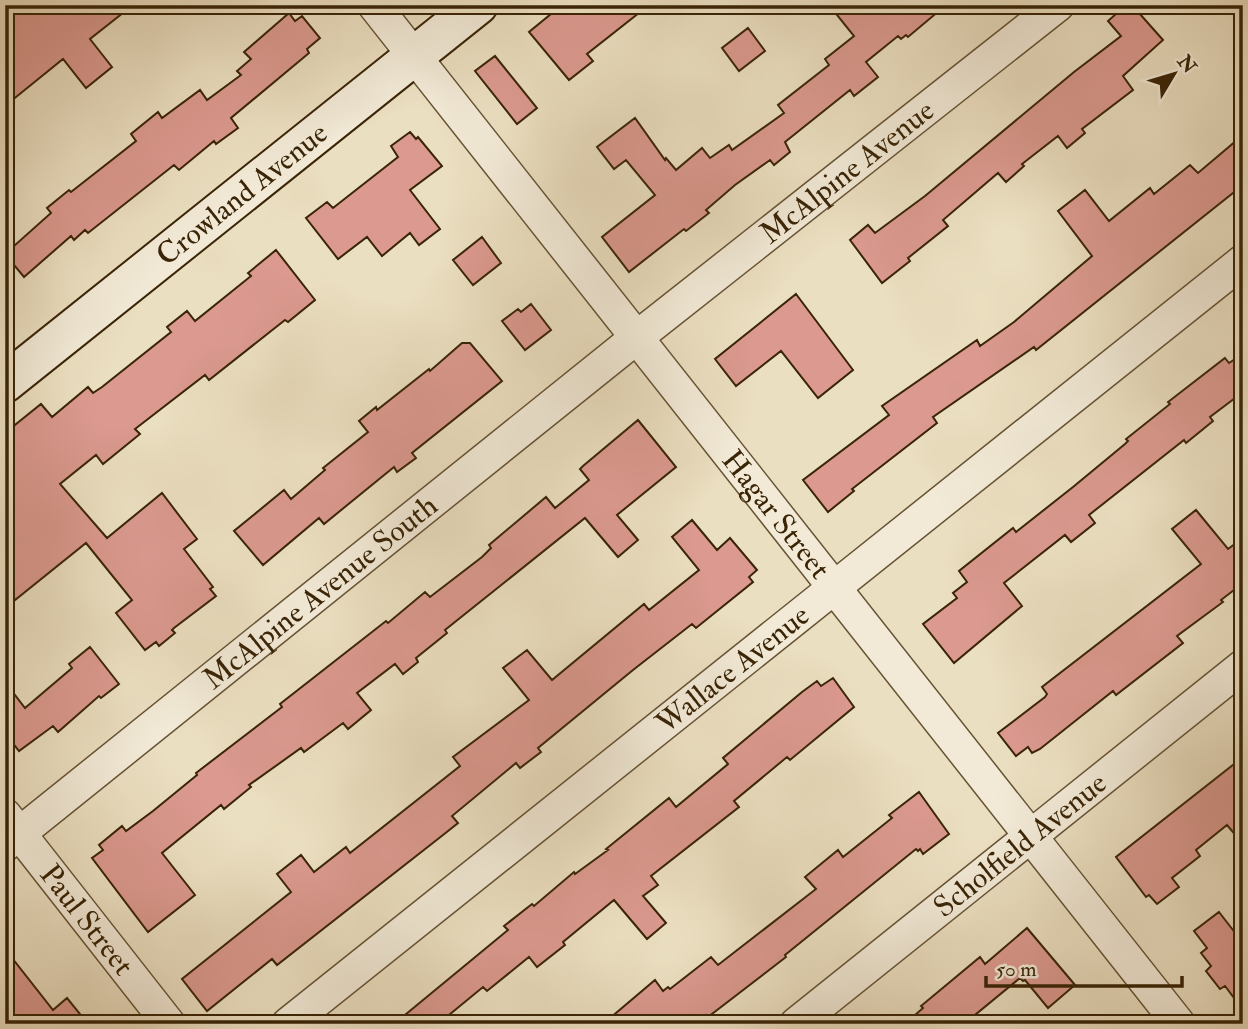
<svg xmlns="http://www.w3.org/2000/svg" width="1248" height="1029" viewBox="0 0 1248 1029" font-family="'IM FELL Double Pica',serif">
<rect width="100%" height="100%" fill="#ebdfc1"/>
<filter id="stains"><feTurbulence type="fractalNoise" baseFrequency=".00286" numOctaves="4"/><feColorMatrix values="0 0 0 0 .2 0 0 0 0 .09 0 0 0 0 .02 0 0 0 .5 -.17"/></filter>
<radialGradient id="worn" r=".72"><stop offset=".6" stop-color="#630" stop-opacity="0"/><stop offset="1" stop-color="#630" stop-opacity=".3"/></radialGradient>
<path fill="#db998f" stroke="#392406" stroke-width="2" d="M 5,5 L 133,5 L 90,39 L 112,67 L 86,88 L 63,59 L 5,106 Z
M 562,5 L 649,5 L 587,54 L 593,61 L 569,80 L 529,32 Z
M 829,5 L 946,5 L 908,37 L 906,35 L 901,39 L 898,36 L 866,62 L 878,77 L 854,96 L 850,90 L 785,142 L 790,152 L 774,165 L 770,160 L 735,185 L 706,210 L 709,213 L 686,231 L 684,229 L 629,272 L 602,237 L 655,195 L 626,160 L 614,169 L 597,147 L 635,118 L 665,160 L 666,158 L 676,170 L 702,148 L 710,158 L 729,145 L 732,150 L 784,113 L 778,105 L 829,65 L 825,59 L 854,36 Z
M 1126,5 L 1132,5 L 1163,40 L 1123,76 L 1133,90 L 1082,129 L 1085,133 L 1067,148 L 1058,136 L 1022,164 L 1024,166 L 1006,182 L 998,173 L 943,220 L 948,226 L 908,258 L 910,261 L 882,283 L 850,240 L 868,225 L 875,233 L 925,196 L 1074,72 L 1121,36 L 1108,21 Z
M 289,13 L 295,21 L 302,16 L 320,38 L 307,49 L 309,53 L 231,118 L 238,128 L 216,144 L 214,141 L 179,170 L 174,165 L 88,233 L 85,230 L 74,240 L 71,236 L 24,277 L 5,254 L 51,213 L 47,208 L 69,190 L 71,192 L 136,141 L 131,134 L 158,112 L 162,118 L 200,90 L 207,100 L 241,75 L 237,71 L 251,59 L 244,52 Z
M 748,28 L 765,51 L 739,71 L 722,48 Z
M 495,56 L 537,108 L 517,124 L 475,71 Z
M 410,132 L 416,139 L 418,137 L 442,166 L 410,190 L 440,229 L 419,245 L 410,233 L 382,256 L 367,237 L 338,259 L 306,218 L 327,202 L 333,208 L 398,157 L 391,146 Z
M 1243,135 L 1243,185 L 1036,350 L 1034,347 L 933,417 L 937,423 L 852,489 L 854,491 L 828,512 L 803,480 L 889,415 L 882,406 L 977,340 L 980,346 L 1014,322 L 1092,256 L 1058,211 L 1085,190 L 1109,221 L 1150,188 L 1154,194 L 1190,165 L 1198,173 Z
M 482,237 L 501,263 L 473,285 L 453,260 Z
M 276,250 L 315,300 L 288,322 L 285,320 L 209,380 L 205,375 L 135,429 L 140,434 L 103,464 L 96,455 L 60,484 L 107,538 L 162,493 L 197,539 L 184,549 L 213,587 L 210,589 L 216,596 L 174,628 L 172,630 L 175,633 L 159,646 L 156,642 L 145,650 L 116,613 L 132,600 L 86,543 L 15,600 L 5,588 L 5,433 L 41,404 L 52,417 L 88,387 L 93,393 L 102,387 L 171,332 L 167,327 L 187,311 L 195,321 L 251,276 L 248,273 Z
M 796,294 L 853,370 L 818,398 L 781,351 L 736,386 L 715,359 Z
M 531,304 L 551,330 L 525,350 L 502,321 L 518,309 L 521,312 Z
M 462,343 L 470,343 L 502,381 L 412,453 L 416,458 L 397,472 L 394,467 L 324,524 L 319,518 L 263,565 L 234,531 L 284,490 L 291,499 L 325,470 L 323,468 L 368,432 L 359,421 L 376,407 L 377,410 L 429,369 L 430,371 Z
M 1225,358 L 1229,363 L 1235,359 L 1243,370 L 1243,392 L 1210,417 L 1213,421 L 1186,443 L 1184,440 L 1089,515 L 1095,523 L 1071,542 L 1065,535 L 1004,583 L 1022,606 L 954,663 L 923,624 L 957,598 L 953,593 L 967,582 L 959,571 L 1013,528 L 1016,532 L 1073,487 L 1125,444 L 1128,441 L 1126,439 L 1170,404 L 1168,402 Z
M 638,420 L 676,467 L 617,515 L 638,540 L 618,557 L 585,518 L 445,630 L 447,633 L 416,658 L 418,662 L 403,674 L 395,664 L 357,693 L 371,710 L 348,729 L 343,723 L 304,752 L 301,748 L 249,785 L 251,787 L 224,809 L 221,805 L 162,853 L 195,895 L 148,932 L 92,858 L 103,850 L 99,845 L 122,826 L 126,831 L 153,811 L 197,775 L 196,773 L 282,707 L 280,704 L 386,621 L 388,623 L 425,592 L 430,597 L 482,557 L 491,548 L 489,545 L 546,497 L 555,508 L 589,480 L 580,469 L 583,466 Z
M 1196,510 L 1228,549 L 1243,538 L 1243,583 L 1221,600 L 1223,602 L 1177,636 L 1183,643 L 1116,695 L 1113,691 L 1040,749 L 1032,753 L 1028,747 L 1016,756 L 998,733 L 1045,697 L 1047,694 L 1042,687 L 1201,564 L 1172,529 Z
M 692,520 L 717,550 L 730,538 L 757,570 L 749,577 L 753,582 L 696,628 L 692,624 L 633,670 L 538,748 L 541,752 L 520,768 L 516,763 L 452,816 L 458,823 L 443,835 L 277,965 L 272,959 L 207,1011 L 182,979 L 291,892 L 277,874 L 301,855 L 314,872 L 346,847 L 350,853 L 460,766 L 453,757 L 529,700 L 503,668 L 527,650 L 552,680 L 644,604 L 649,610 L 699,570 L 672,537 Z
M 90,647 L 119,684 L 101,698 L 99,696 L 58,732 L 53,726 L 19,751 L 5,733 L 5,682 L 25,708 L 72,668 L 69,664 Z
M 833,678 L 854,707 L 790,760 L 787,757 L 734,801 L 739,807 L 651,876 L 658,885 L 643,896 L 666,923 L 647,939 L 614,900 L 563,942 L 565,945 L 537,967 L 529,957 L 487,991 L 483,987 L 438,1024 L 394,1024 L 508,930 L 504,926 L 532,904 L 534,906 L 574,872 L 575,874 L 608,850 L 606,849 L 669,798 L 676,807 L 728,764 L 723,758 L 802,692 L 817,681 L 821,686 Z
M 1243,757 L 1243,844 L 1227,825 L 1196,850 L 1200,856 L 1172,878 L 1179,887 L 1157,904 L 1149,895 L 1146,897 L 1116,857 Z
M 919,792 L 949,834 L 923,854 L 920,849 L 918,851 L 916,849 L 785,955 L 786,957 L 708,1017 L 706,1015 L 696,1024 L 603,1024 L 655,980 L 663,991 L 668,987 L 670,989 L 711,957 L 718,965 L 816,889 L 805,877 L 838,850 L 843,857 L 892,818 L 889,815 Z
M 1219,912 L 1243,943 L 1243,1010 L 1225,986 L 1220,989 L 1206,971 L 1211,966 L 1201,953 L 1207,948 L 1194,931 Z
M 1027,928 L 1075,985 L 1048,1008 L 1025,980 L 1023,981 L 1020,978 L 975,1015 L 982,1024 L 905,1024 L 923,1008 L 921,1006 L 980,957 L 985,964 Z
M 5,949 L 53,1010 L 67,998 L 88,1024 L 5,1024 Z"/>
<g fill="none" stroke-linecap="round" stroke-linejoin="round">
<defs>
<g id="minor">
<path id="s1" d="M 374,5 L 1179,1024"/>
<path id="s2" d="M 5,815 L 169,1024"/>
<path id="s3" d="M 5,845 L 636,338 L 1058,5"/>
<path id="s4" d="M 288,1024 L 1243,261"/>
<path id="s5" d="M 796,1024 L 1243,666"/>
</g>
<g id="secondary">
<path id="s6" d="M 5,383 L 478,5"/>
</g>
</defs>
<use href="#minor" stroke="#665335" stroke-width="35"/>
<use href="#secondary" stroke="#392406" stroke-width="42"/>
<use href="#minor" stroke="#f2ead7" stroke-width="32"/>
<use href="#secondary" stroke="#f2ead7" stroke-width="38"/>
</g>
<g text-anchor="middle" stroke-width="5" stroke-linejoin="round" paint-order="stroke">
<g font-size="30" fill="#392406" stroke="#f2ead7">
<text dy="10" stroke="none"><textPath href="#s3" startOffset="1078">McAlpine Avenue</textPath></text>
<text dy="10" stroke="none"><textPath href="#s6" startOffset="303">Crowland Avenue</textPath></text>
<text dy="10" stroke="none"><textPath href="#s1" startOffset="649">Hagar Street</textPath></text>
<text dy="10" stroke="none"><textPath href="#s3" startOffset="404">McAlpine Avenue South</textPath></text>
<text dy="10" stroke="none"><textPath href="#s4" startOffset="569">Wallace Avenue</textPath></text>
<text dy="10" stroke="none"><textPath href="#s5" startOffset="287">Scholfield Avenue</textPath></text>
<text dy="10" stroke="none"><textPath href="#s2" startOffset="133">Paul Street</textPath></text>
</g>
</g>
<rect width="1248" height="1029" fill="none" stroke="#ebdfc1" stroke-width="28"/>
<rect x="7" y="7" width="1234" height="1015" fill="none" stroke="#392406" stroke-width="3.5"/>
<rect x="14" y="14" width="1220" height="1001" fill="none" stroke="#392406" stroke-width="2"/>
<g transform="translate(1174 74) rotate(52)" stroke="#f2ead7" stroke-width="5" paint-order="stroke">
<path d="M0-5L12 26L0 18L-12 26Z" fill="#392406"/>
<text y="-10" font-size="19" font-weight="bold" text-anchor="middle" fill="#392406">N</text>
</g>
<path d="M986 976v10h196v-10" fill="none" stroke="#392406" stroke-width="3.5"/>
<text x="996" y="976" font-size="21" fill="#392406" stroke="#f2ead7" stroke-width="5" paint-order="stroke">50 m</text>
<rect width="100%" height="100%" filter="url(#stains)"/>
<rect width="100%" height="100%" fill="url(#worn)"/>
</svg>
